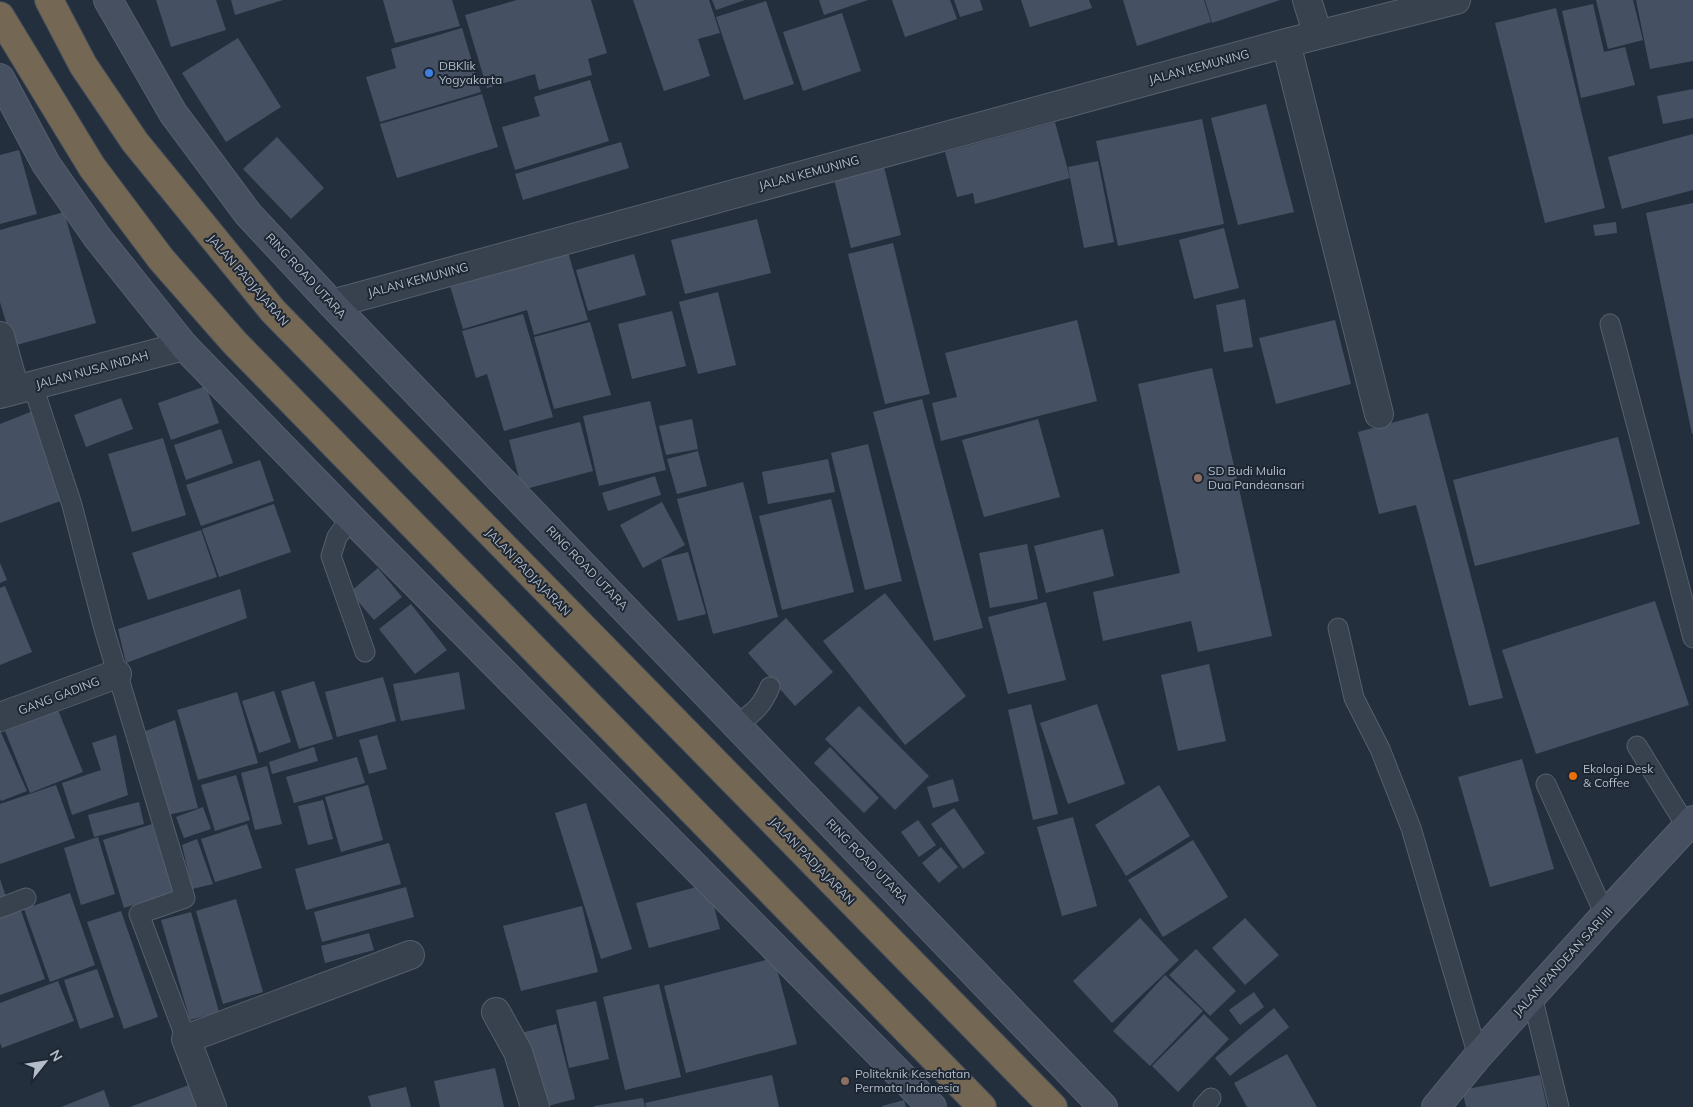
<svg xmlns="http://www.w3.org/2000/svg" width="1693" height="1107" viewBox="0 0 1693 1107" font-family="Mulish,sans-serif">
<rect width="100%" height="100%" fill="#242f3e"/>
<path fill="#455162" d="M 156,0 L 216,0 L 226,30 L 171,47 Z
M 231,0 L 283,0 L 235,15 Z
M 383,0 L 452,0 L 460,26 L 395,43 Z
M 517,0 L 591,0 L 607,53 L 588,59 L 592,75 L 539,90 L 535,74 L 487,88 L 465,15 Z
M 633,0 L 709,0 L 720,33 L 698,39 L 710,76 L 664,91 Z
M 712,0 L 745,0 L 716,10 Z
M 819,0 L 868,0 L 824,15 Z
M 892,0 L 950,0 L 957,19 L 905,37 Z
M 954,0 L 980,0 L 983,10 L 960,17 Z
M 1021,0 L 1089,0 L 1092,8 L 1030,27 Z
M 1123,0 L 1204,0 L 1211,22 L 1137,46 Z
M 1205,0 L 1280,0 L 1212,23 Z
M 1596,0 L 1633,0 L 1643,40 L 1608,49 Z
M 1636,0 L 1693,0 L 1693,61 L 1650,69 Z
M 766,1 L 794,84 L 744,100 L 716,17 Z
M 1593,4 L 1604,52 L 1625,47 L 1635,85 L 1581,98 L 1562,11 Z
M 1556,8 L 1605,208 L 1545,223 L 1495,23 Z
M 842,13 L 861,71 L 803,91 L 783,32 Z
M 462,28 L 481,92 L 380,122 L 366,77 L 396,68 L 391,49 Z
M 238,38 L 281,107 L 226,142 L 182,73 Z
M 590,80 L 609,141 L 515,170 L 502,127 L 540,116 L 534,97 Z
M 1693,89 L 1693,118 L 1663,124 L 1657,96 Z
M 482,94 L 498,147 L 397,178 L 380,124 Z
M 1266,104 L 1294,212 L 1238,225 L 1211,118 Z
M 1202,119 L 1224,224 L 1118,246 L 1096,141 Z
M 1055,122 L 1070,178 L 975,204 L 973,193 L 957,197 L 945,152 Z
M 1693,134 L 1693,190 L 1622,209 L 1608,157 Z
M 277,137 L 324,188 L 291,219 L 243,169 Z
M 621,142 L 629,168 L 523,200 L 515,174 Z
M 19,150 L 37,214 L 0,224 L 0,155 Z
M 1098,161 L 1114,242 L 1084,248 L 1068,167 Z
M 883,163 L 901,235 L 851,248 L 833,175 Z
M 1693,203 L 1693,434 L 1692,434 L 1646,213 Z
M 64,212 L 96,323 L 13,346 L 0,302 L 0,230 Z
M 757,219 L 771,273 L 685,294 L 671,240 Z
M 1616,222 L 1617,233 L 1595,236 L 1593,225 Z
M 1224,228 L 1239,288 L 1194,299 L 1179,240 Z
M 565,242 L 588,320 L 534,335 L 527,310 L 463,329 L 447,276 Z
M 893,243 L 930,394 L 885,404 L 848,254 Z
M 634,254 L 646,295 L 588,311 L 576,270 Z
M 718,292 L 736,365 L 698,374 L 679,302 Z
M 1245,299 L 1253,347 L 1224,352 L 1216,305 Z
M 672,311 L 686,366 L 632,379 L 618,324 Z
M 523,314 L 553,417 L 504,431 L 487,374 L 476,378 L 462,331 Z
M 1077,320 L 1097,401 L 941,441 L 932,403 L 957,397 L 945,353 Z
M 1335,320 L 1351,384 L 1276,404 L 1259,338 Z
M 590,322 L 611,395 L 554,409 L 534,337 Z
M 1212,368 L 1272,636 L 1198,652 L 1191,621 L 1103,641 L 1093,592 L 1180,573 L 1138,384 Z
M 206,386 L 219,423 L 171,440 L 158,403 Z
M 121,398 L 133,429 L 86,447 L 74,415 Z
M 922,399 L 983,628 L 934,641 L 873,412 Z
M 650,401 L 666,470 L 599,486 L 583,416 Z
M 33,411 L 66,499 L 0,523 L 0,424 Z
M 1428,413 L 1503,698 L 1469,706 L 1416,505 L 1379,514 L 1358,432 Z
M 692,419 L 698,449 L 666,455 L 659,426 Z
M 1038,419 L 1060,497 L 984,517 L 962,440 Z
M 580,422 L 593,471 L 522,490 L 509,440 Z
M 221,429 L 233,463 L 186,480 L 174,445 Z
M 1618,437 L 1640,524 L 1475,566 L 1453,480 Z
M 163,438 L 186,515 L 132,532 L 108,454 Z
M 868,444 L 902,581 L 865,590 L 831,453 Z
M 698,451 L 707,486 L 677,494 L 667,459 Z
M 828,459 L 835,492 L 768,504 L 762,472 Z
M 260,460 L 274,501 L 201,526 L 186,485 Z
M 655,476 L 661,495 L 608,511 L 602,493 Z
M 743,482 L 778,617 L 713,634 L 677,499 Z
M 831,499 L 854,592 L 782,610 L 759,516 Z
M 662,502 L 685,545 L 643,568 L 620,525 Z
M 274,504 L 291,552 L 219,577 L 202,529 Z
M 1103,529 L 1114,576 L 1046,593 L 1034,546 Z
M 201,530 L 217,577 L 148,600 L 132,553 Z
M 1027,544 L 1038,599 L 990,608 L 979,553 Z
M 688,552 L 706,614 L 678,621 L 661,559 Z
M 0,563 L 7,580 L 0,583 Z
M 378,568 L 402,597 L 374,620 L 350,592 Z
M 5,586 L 32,652 L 0,665 L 0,588 Z
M 240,589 L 247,618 L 126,663 L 118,629 Z
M 885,593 L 966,696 L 905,745 L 823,641 Z
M 1655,601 L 1689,705 L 1536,754 L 1502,650 Z
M 1046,602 L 1066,680 L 1008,694 L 988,617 Z
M 411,604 L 447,650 L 415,674 L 379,629 Z
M 786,618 L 833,672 L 795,706 L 748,653 Z
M 1209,664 L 1226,741 L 1178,751 L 1161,675 Z
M 459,672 L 465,709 L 401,721 L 393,684 Z
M 383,677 L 396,721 L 337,737 L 325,692 Z
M 314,681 L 333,739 L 299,749 L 281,691 Z
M 274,691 L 291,742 L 259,753 L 242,701 Z
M 237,692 L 258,763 L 198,780 L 177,710 Z
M 1031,704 L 1058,814 L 1033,820 L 1008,710 Z
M 1097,704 L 1125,784 L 1068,804 L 1040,723 Z
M 859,706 L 929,776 L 895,810 L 825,739 Z
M 58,710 L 83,772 L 30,793 L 5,731 Z
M 175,720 L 198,808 L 168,815 L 143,732 Z
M 0,730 L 27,791 L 1,801 L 0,799 Z
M 116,735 L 128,795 L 72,815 L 62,783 L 101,770 L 92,743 Z
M 377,735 L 387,769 L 369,774 L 359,740 Z
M 314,747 L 318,761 L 272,774 L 269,762 Z
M 830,747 L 879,798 L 864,813 L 814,763 Z
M 357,757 L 365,783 L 294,803 L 286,777 Z
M 1522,759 L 1554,869 L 1490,887 L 1458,777 Z
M 267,766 L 282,824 L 255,830 L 241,773 Z
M 236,775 L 250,820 L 215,831 L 201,785 Z
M 953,779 L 959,801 L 933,808 L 927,787 Z
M 56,785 L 75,838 L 0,864 L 0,804 Z
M 368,785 L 383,840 L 341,852 L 325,797 Z
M 1159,785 L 1190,836 L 1126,876 L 1095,825 Z
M 323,800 L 333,839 L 308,845 L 298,806 Z
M 139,802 L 144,824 L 94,837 L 88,815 Z
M 586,803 L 632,949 L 601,959 L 555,813 Z
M 203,807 L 211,829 L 184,838 L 176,817 Z
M 954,808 L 985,853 L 963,869 L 931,824 Z
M 1073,817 L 1097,906 L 1062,916 L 1037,827 Z
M 918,820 L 936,845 L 919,857 L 901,832 Z
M 152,824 L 173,892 L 124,908 L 103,840 Z
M 247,824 L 262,868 L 215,882 L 201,839 Z
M 98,837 L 115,894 L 81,905 L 64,848 Z
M 197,839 L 213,884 L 192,889 L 182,845 Z
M 1193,840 L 1228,897 L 1163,937 L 1128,880 Z
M 389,843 L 401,884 L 306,910 L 295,869 Z
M 941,847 L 958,867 L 939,883 L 922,863 Z
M 0,879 L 8,903 L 0,905 Z
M 708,884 L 720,929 L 649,948 L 636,903 Z
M 406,887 L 414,917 L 322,942 L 314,912 Z
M 70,893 L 95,965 L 50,982 L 24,909 Z
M 236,899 L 263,992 L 223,1004 L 196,911 Z
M 582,906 L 598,972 L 521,991 L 503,926 Z
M 20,908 L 45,979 L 0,995 L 0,915 Z
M 121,911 L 158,1017 L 124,1029 L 87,922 Z
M 191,912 L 219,1012 L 190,1020 L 161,920 Z
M 1140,918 L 1179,960 L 1112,1023 L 1073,981 Z
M 1245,918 L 1279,955 L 1245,985 L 1212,948 Z
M 369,933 L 374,950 L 325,963 L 321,946 Z
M 1196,949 L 1236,991 L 1210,1016 L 1169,975 Z
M 774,958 L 797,1044 L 686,1073 L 664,986 Z
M 97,969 L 114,1017 L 80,1029 L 64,980 Z
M 1165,975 L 1203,1011 L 1150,1066 L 1113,1031 Z
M 58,981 L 74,1021 L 2,1048 L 0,1043 L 0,1003 Z
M 659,984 L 681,1077 L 625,1090 L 603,997 Z
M 1254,992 L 1264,1007 L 1240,1025 L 1229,1010 Z
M 596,1001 L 609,1059 L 569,1068 L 556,1010 Z
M 1274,1008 L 1289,1027 L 1230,1076 L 1215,1058 Z
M 1204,1014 L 1229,1039 L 1178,1092 L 1152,1066 Z
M 556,1024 L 575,1099 L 544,1107 L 517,1034 Z
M 1287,1054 L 1317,1107 L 1247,1107 L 1234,1083 Z
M 495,1068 L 504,1107 L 440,1107 L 434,1081 Z
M 772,1075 L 779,1107 L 646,1107 L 645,1103 Z
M 1540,1075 L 1547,1107 L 1466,1107 L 1462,1090 Z
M 197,1082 L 206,1107 L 130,1107 Z
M 406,1087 L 411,1107 L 371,1107 L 368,1096 Z
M 104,1090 L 110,1107 L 61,1107 Z
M 643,1098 L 645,1107 L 594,1107 L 594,1106 Z
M 904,1100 L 906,1107 L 882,1107 L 882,1106 Z"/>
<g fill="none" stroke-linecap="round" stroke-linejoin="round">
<defs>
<path id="lane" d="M 1610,324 L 1693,638
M 33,386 L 72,505 L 104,629 L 185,898 L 139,914 L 186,1039
M 351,518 L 337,537 L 331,556 L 365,652
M 1338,628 L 1354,698 L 1380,749 L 1411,828 L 1478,1056
M 736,725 C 754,712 761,708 770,687
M 1637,746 L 1687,827
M 1546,784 L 1605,915
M 0,908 L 26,898
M 1532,996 L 1559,1107
M 1203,1107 L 1211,1098"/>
<path id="street" d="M 1307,0 L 1318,35
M 1286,43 L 1379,414
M 332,304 L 1286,43 L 1456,0
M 0,336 L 15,390
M 0,394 L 184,346
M 0,717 L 117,674
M 496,1012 L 518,1052 L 535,1107
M 212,1107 L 186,1039 L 410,955"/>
<path id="secondary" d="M 108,0 L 173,113 L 248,214 L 332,304 L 1103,1107
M 0,78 L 46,164 L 97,237 L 184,346 L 351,518 L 932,1107
M 1436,1107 L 1478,1056 L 1605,915 L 1693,820"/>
<path id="highway" d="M 49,0 L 83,65 L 135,142 L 273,311 L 1053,1107
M 0,16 L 92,167 L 161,259 L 234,342 L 982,1107"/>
</defs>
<use href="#lane" stroke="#565f6c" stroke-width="21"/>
<use href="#street" stroke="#565f6c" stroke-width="30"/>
<use href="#secondary" stroke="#565f6c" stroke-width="30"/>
<use href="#highway" stroke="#434c59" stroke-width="30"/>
<use href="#lane" stroke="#38414e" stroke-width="19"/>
<use href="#street" stroke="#38414e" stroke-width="28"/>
<use href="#secondary" stroke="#465061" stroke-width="28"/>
<use href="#highway" stroke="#746855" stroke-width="28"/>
</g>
<circle fill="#3f7fe0" stroke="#1d2633" stroke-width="2" cx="429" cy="73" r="5"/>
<g fill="#8d6e63" stroke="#1d2633" stroke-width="2">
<circle cx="1198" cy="478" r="5"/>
<circle cx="845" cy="1081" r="5"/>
</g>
<circle fill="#e8710a" stroke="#1d2633" stroke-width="2" cx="1573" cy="776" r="5"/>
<g text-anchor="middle" stroke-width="4" stroke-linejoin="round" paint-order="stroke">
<g font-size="12" fill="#b4bcc9" stroke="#1d2633" text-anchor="start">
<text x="439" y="70">DBKlik<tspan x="439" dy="14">Yogyakarta</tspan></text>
<text x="1208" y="475">SD Budi Mulia<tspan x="1208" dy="14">Dua Pandeansari</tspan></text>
<text x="1583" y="773">Ekologi Desk<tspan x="1583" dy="14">&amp; Coffee</tspan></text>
<text x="855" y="1078">Politeknik Kesehatan<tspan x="855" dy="14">Permata Indonesia</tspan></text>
</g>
<g font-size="12" fill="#b4bcc9" stroke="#1d2633">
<text transform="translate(1199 67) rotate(-15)" y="4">JALAN KEMUNING</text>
<text transform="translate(809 173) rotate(-15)" y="4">JALAN KEMUNING</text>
<text transform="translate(306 276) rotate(47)" y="4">RING ROAD UTARA</text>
<text transform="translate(248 280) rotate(49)" y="4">JALAN PADJAJARAN</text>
<text transform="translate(418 280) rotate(-15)" y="4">JALAN KEMUNING</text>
<text transform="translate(92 370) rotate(-15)" y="4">JALAN NUSA INDAH</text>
<text transform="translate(587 568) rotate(46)" y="4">RING ROAD UTARA</text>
<text transform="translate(528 572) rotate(46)" y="4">JALAN PADJAJARAN</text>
<text transform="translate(59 696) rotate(-21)" y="4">GANG GADING</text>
<text transform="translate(812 861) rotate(46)" y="4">JALAN PADJAJARAN</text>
<text transform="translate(867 861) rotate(46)" y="4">RING ROAD UTARA</text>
<text transform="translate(1563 962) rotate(-48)" y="4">JALAN PANDEAN SARI III</text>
</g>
</g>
<g transform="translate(45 1062) rotate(60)" stroke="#1d2633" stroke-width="4" paint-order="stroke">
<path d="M0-4L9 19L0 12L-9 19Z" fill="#b4bcc9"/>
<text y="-8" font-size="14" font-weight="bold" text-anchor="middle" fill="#b4bcc9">N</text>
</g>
</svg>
